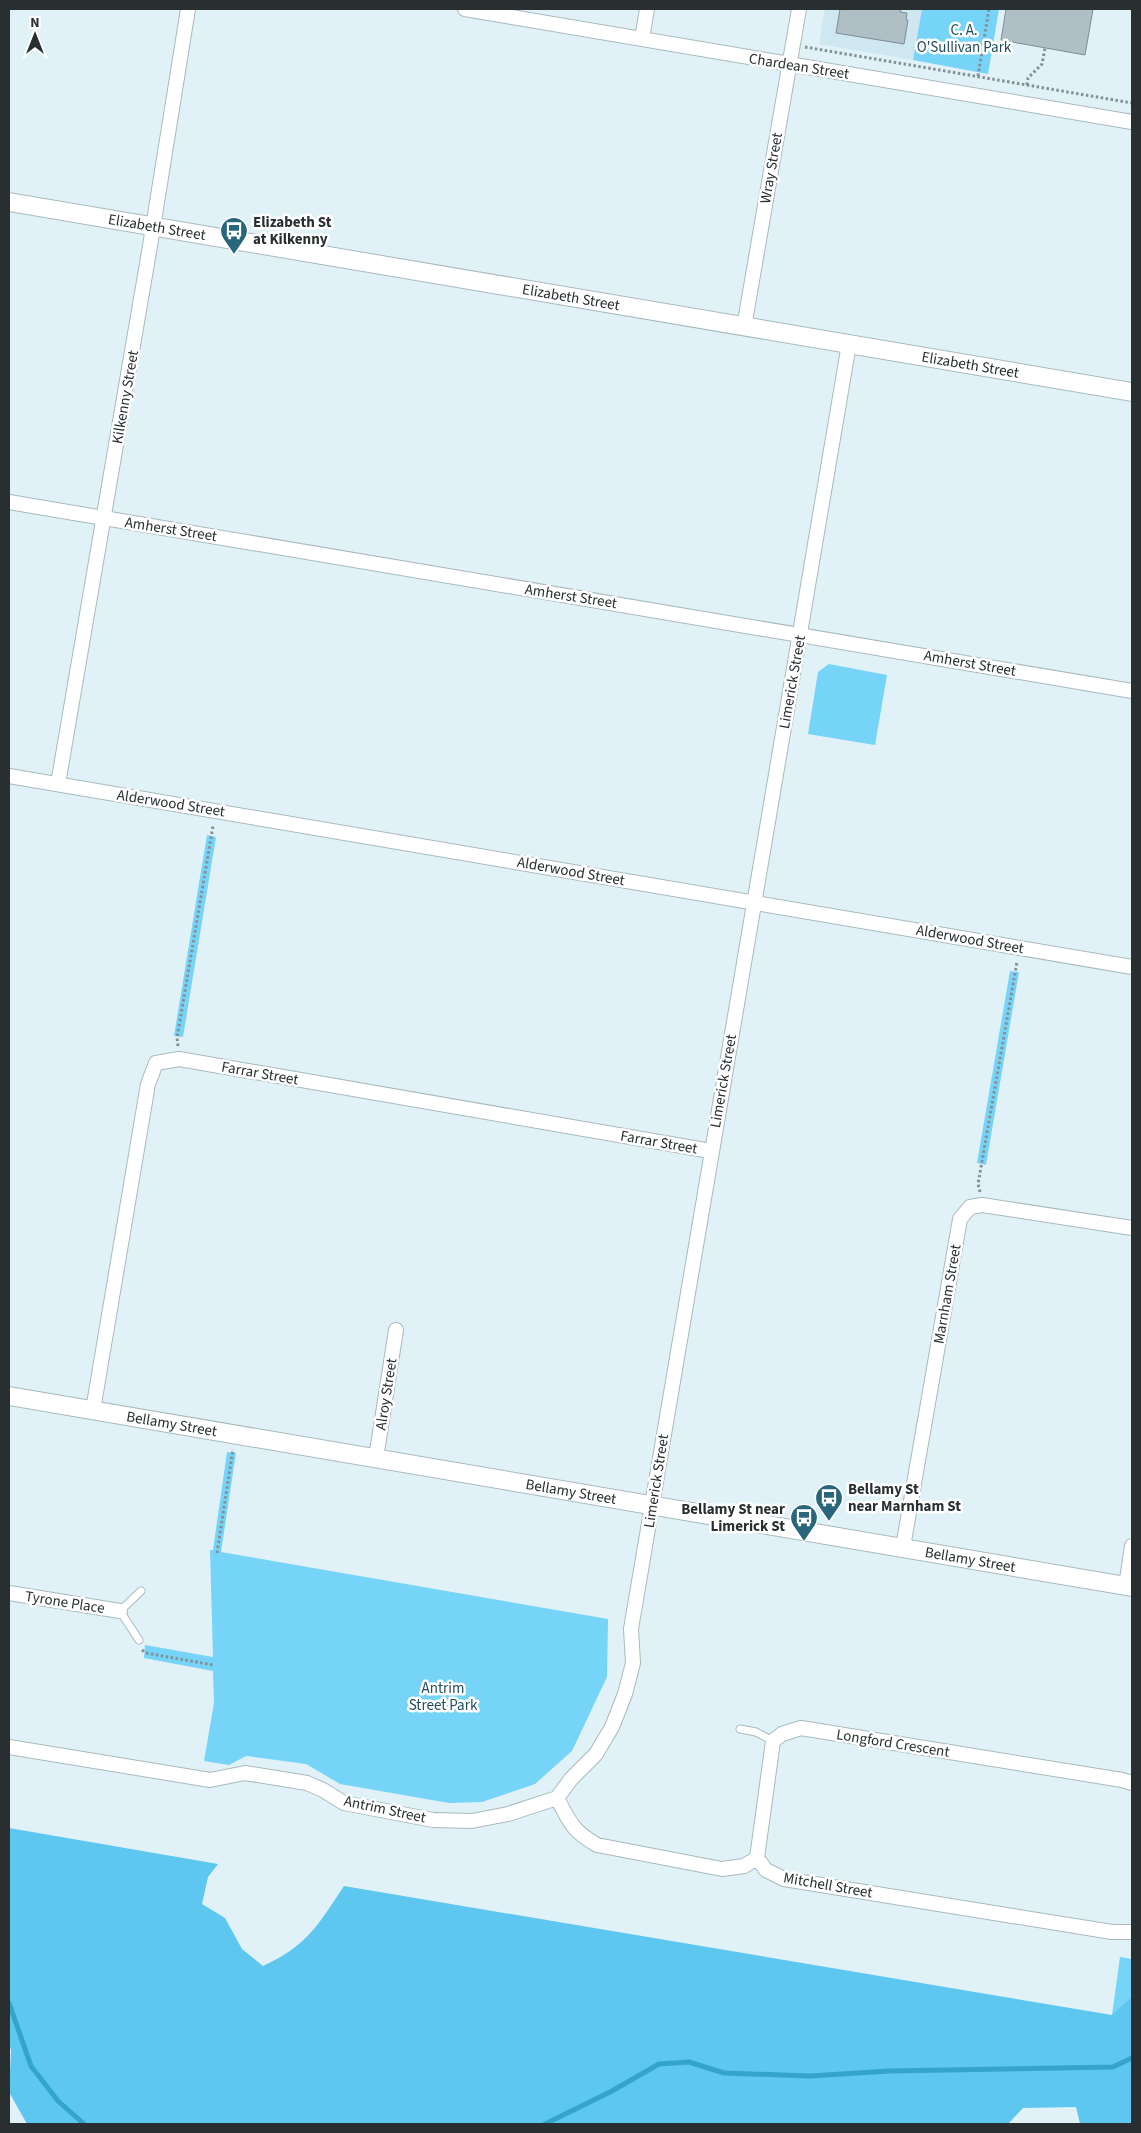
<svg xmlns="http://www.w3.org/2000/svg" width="1141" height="2133" viewBox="0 0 1141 2133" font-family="'Source Sans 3',sans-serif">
<rect width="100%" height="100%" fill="#e1f1f8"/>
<path fill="#cfe7f1" d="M 825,9 L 922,9 L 913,60 L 819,44 Z"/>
<path fill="#75d4f8" d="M 922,9 L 999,9 L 988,74 L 913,60 Z
M 829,664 L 887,675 L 875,745 L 808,734 L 818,672 Z
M 207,835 L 216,837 L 183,1037 L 174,1036 Z
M 1010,971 L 1019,972 L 986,1165 L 977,1163 Z
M 227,1452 L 236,1453 L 221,1552 L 608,1619 L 607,1677 L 572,1751 L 535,1784 L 482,1802 L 449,1803 L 340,1784 L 306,1764 L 246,1756 L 229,1765 L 204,1761 L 214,1703 L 213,1671 L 144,1658 L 145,1645 L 213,1657 L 210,1550 L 213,1550 Z
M 1120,1957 L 1132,1959 L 1132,2019 L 1112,2015 Z"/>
<path fill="#5dc7ef" d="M 9,1828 L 218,1864 L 208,1877 L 202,1904 L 225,1918 L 242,1949 L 263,1966 C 308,1945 318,1925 344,1886 L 1112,2015 L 1132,1997 L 1132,2124 L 1080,2124 L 1076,2107 L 1023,2108 L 1008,2124 L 27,2124 L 9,2092 L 11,2051 L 9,2041 Z"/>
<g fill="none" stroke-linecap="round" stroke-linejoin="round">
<path stroke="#34a4cb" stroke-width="5" d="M 9,2003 L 31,2066 L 58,2101 L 84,2124
M 545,2124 L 612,2091 L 659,2064 L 689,2062 L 724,2073 L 810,2076 L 889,2071 L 1113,2067 L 1132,2058"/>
</g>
<path fill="#b0bfc6" stroke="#7e8c93" d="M 840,9 L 901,9 L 900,12 L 907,13 L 906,20 L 908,20 L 904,44 L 836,33 Z
M 1006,9 L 1093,9 L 1085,55 L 1001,40 Z"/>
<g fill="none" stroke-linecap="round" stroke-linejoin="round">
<defs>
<path id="service" d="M 139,1640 L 120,1611 L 141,1591
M 740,1729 L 756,1732 L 773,1741"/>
<path id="minor" d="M 465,9 L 1132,122
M 642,39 L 647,9
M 744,327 L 799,9
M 9,502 L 1132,691
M 9,776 L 1132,967
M 58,784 L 150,246 L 188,9
M 93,1410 L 148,1084 L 156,1063 L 179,1059 L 711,1151
M 376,1458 L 396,1330
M 903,1547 L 960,1219 L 970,1207 L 982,1205 L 1132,1228
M 1126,1586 L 1132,1546
M 9,1593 L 120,1611
M 9,1747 L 210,1780 L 245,1773 L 307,1783 L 323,1790 L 344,1803 L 433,1820 L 472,1821 L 508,1814 L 557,1798
M 557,1798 L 571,1779 L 596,1754 L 612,1727 L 625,1694 L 633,1663 L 631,1629 L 849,344
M 557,1798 C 570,1823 573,1831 597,1845 L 722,1869 L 744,1866 L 757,1858 L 766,1870 L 784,1879 L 1112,1932 L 1132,1932
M 757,1858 L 773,1741 L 782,1734 L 801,1728 L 1122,1780 L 1132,1783"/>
<g id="tertiary">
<path id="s1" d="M 9,202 L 1132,392"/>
<path id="s2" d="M 9,1396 L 1132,1587"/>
</g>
</defs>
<use href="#service" stroke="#a9b9bf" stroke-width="9"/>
<use href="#minor" stroke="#a9b9bf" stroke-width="16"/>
<use href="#tertiary" stroke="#a9b9bf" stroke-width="20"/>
<path stroke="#859095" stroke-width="3" stroke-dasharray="2.5 2.5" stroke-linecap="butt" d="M 805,47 L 1132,103
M 978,76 L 989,9
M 1027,85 L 1028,78 L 1042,64 L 1045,48
M 178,1046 L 177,1038 L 213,826
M 980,1192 L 978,1184 L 1017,962
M 217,1553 L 233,1449
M 142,1650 L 146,1653 L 213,1665"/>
<use href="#service" stroke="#fff" stroke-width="7"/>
<use href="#minor" stroke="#fff" stroke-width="14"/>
<use href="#tertiary" stroke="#fff" stroke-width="18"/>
</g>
<defs>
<symbol id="bus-pin" viewBox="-11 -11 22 30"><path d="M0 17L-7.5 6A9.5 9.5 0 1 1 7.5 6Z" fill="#29667d" stroke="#fff"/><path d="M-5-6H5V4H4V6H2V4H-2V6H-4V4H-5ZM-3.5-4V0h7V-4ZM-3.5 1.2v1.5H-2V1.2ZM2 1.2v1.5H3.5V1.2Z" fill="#fff"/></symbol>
</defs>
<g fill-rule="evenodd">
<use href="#bus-pin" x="218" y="215" width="32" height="43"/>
<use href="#bus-pin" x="813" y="1482" width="32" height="43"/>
<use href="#bus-pin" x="788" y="1502" width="32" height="43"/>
</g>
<g text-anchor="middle" stroke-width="5" stroke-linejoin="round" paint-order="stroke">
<g font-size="15" fill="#214e5f" stroke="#fff">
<text x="964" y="35">C. A.<tspan x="964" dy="17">O'Sullivan Park</tspan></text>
<text x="443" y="1693">Antrim<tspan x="443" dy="17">Street Park</tspan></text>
</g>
<g font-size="15" fill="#292f31" stroke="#fff">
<text transform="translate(799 66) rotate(9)" y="5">Chardean Street</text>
<text transform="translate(771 168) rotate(-80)" y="5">Wray Street</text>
<text dy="5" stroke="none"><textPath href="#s1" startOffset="150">Elizabeth Street</textPath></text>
<text dy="5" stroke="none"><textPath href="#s1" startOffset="570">Elizabeth Street</textPath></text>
<text dy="5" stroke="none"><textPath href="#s1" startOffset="975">Elizabeth Street</textPath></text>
<text transform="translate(125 397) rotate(-80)" y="5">Kilkenny Street</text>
<text transform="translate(171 529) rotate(9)" y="5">Amherst Street</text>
<text transform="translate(571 596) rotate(9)" y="5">Amherst Street</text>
<text transform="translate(970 663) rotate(10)" y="5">Amherst Street</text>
<text transform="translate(792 682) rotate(-80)" y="5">Limerick Street</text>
<text transform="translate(171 803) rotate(9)" y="5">Alderwood Street</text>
<text transform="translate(571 871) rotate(10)" y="5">Alderwood Street</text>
<text transform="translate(970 939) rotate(10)" y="5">Alderwood Street</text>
<text transform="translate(260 1073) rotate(10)" y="5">Farrar Street</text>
<text transform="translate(723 1081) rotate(-80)" y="5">Limerick Street</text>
<text transform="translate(659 1142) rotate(10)" y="5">Farrar Street</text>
<text transform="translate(947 1294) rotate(-80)" y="5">Marnham Street</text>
<text transform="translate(386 1394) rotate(-81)" y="5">Alroy Street</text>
<text dy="5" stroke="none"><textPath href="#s2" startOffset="165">Bellamy Street</textPath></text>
<text transform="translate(656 1481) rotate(-81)" y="5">Limerick Street</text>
<text dy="5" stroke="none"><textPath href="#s2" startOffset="570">Bellamy Street</textPath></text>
<text dy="5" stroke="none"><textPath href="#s2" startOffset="975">Bellamy Street</textPath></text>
<text transform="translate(65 1602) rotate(9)" y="5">Tyrone Place</text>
<text transform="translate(893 1743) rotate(9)" y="5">Longford Crescent</text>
<text transform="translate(385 1809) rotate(12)" y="5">Antrim Street</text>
<text transform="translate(828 1885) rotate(10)" y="5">Mitchell Street</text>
</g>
<g font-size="15" font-weight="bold" fill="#292f31" stroke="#fff" text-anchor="start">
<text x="253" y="227">Elizabeth St<tspan x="253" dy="17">at Kilkenny</tspan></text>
<text x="848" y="1494">Bellamy St<tspan x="848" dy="17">near Marnham St</tspan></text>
<text x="785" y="1514" text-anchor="end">Bellamy St near<tspan x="785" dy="17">Limerick St</tspan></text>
</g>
</g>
<rect width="1141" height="2133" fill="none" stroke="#292f31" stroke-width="20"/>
<g transform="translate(35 35)" stroke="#ffffff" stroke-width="4" paint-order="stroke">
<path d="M0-4L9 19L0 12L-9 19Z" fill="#292f31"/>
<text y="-8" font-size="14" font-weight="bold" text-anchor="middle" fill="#292f31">N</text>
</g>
</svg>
